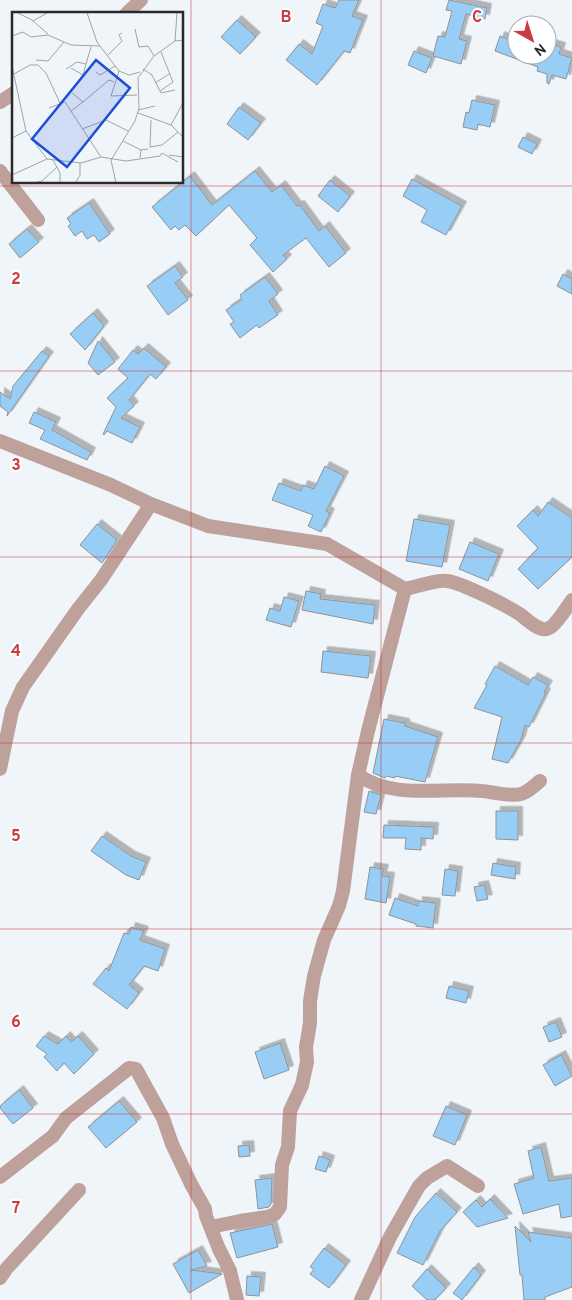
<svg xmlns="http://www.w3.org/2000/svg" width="572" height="1300" viewBox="0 0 572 1300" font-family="Overpass,sans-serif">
<defs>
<filter id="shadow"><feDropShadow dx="4.5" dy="-4.5" stdDeviation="0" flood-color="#0004"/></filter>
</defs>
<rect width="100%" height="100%" fill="#f0f5f9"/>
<path fill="#98cdf5" stroke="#8f9396" filter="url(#shadow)" d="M 339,0 L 359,0 L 352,16 L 363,20 L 350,53 L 344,51 L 317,85 L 286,60 L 299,44 L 312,54 L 323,26 L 316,23 L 323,4 L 335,8 Z
M 449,0 L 487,8 L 485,19 L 466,14 L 459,39 L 467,41 L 461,64 L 433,56 L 438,36 L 445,37 L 452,11 L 446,10 Z
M 237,20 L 256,37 L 240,54 L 221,37 Z
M 500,36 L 517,43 L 517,55 L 547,55 L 547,43 L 561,47 L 559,54 L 572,58 L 566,79 L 552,75 L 549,84 L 547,83 L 547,74 L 537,71 L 538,67 L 495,51 Z
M 414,51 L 432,58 L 426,73 L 408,65 Z
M 472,100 L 495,105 L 490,127 L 478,124 L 477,130 L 463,127 L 466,112 L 469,113 Z
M 239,107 L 261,123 L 248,140 L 227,124 Z
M 523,137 L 537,144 L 532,154 L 518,147 Z
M 255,171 L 272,192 L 281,185 L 297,206 L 300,205 L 319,231 L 325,226 L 346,253 L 329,267 L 306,238 L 283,255 L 287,259 L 273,272 L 250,245 L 257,238 L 229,205 L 196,236 L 185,225 L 179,230 L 175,226 L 171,230 L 152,207 L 190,176 L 212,205 Z
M 412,179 L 462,206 L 446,235 L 421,222 L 427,210 L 403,196 Z
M 330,180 L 350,196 L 338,212 L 318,196 Z
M 89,203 L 110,234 L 99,242 L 94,235 L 87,239 L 82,231 L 75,236 L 68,226 L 71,224 L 67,218 Z
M 27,229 L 39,242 L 20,258 L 9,244 Z
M 175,266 L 183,277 L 175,283 L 188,300 L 168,315 L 147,286 Z
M 563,274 L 572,279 L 572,294 L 557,286 Z
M 265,277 L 278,294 L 269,301 L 278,315 L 259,328 L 257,325 L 240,338 L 230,324 L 234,322 L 226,310 L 242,299 L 240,295 Z
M 93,313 L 104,326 L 85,350 L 70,334 Z
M 98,341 L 115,362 L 98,375 L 88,363 Z
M 144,348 L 166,367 L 156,379 L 150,374 L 129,400 L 134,406 L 121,418 L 140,427 L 132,443 L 107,431 L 104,435 L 103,434 L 116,407 L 107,398 L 128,378 L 118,369 L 133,350 L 138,354 Z
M 42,351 L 49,356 L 7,416 L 8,412 L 0,406 L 0,392 L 10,399 L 13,386 Z
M 34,412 L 56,422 L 52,430 L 91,452 L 87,460 L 40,439 L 45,430 L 29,423 Z
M 325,466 L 344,476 L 326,511 L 330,513 L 321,532 L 308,526 L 313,515 L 272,500 L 279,483 L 301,491 L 303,485 L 314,489 Z
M 548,502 L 572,518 L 572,557 L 538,589 L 518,569 L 538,548 L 517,526 L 533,510 L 538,516 Z
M 414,519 L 450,525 L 442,567 L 406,561 Z
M 97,524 L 117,540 L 102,563 L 80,545 Z
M 470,542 L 499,554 L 488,581 L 459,569 Z
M 306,591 L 321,594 L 320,599 L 375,605 L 373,624 L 302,610 Z
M 284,597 L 299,601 L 291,627 L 266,620 L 270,608 L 280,611 Z
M 323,651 L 371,656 L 368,678 L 321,672 Z
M 495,666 L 528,685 L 533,677 L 548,685 L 544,692 L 546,693 L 529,727 L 525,725 L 521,740 L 508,763 L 492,759 L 502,717 L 474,708 L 487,685 L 485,684 Z
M 384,719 L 405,723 L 405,726 L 438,737 L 425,782 L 395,776 L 395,778 L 386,776 L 385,778 L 373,773 Z
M 369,791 L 381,795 L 376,814 L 364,812 Z
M 496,811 L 518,811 L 518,840 L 496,839 Z
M 384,825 L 434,827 L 433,839 L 421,838 L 421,850 L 405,849 L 406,838 L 383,838 Z
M 102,836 L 131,856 L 146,862 L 139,880 L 126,875 L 91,851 Z
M 493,863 L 516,867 L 515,879 L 491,875 Z
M 370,867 L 384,869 L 382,876 L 390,877 L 386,903 L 365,899 Z
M 445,869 L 458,871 L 455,896 L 442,895 Z
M 484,885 L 488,899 L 477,901 L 474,887 Z
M 395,898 L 418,906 L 418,901 L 436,903 L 433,928 L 416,926 L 416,924 L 389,915 Z
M 131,927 L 144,931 L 140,940 L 165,949 L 158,971 L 144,966 L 129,985 L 139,993 L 127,1009 L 93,984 L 106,968 L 109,971 L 124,933 L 129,934 Z
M 449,986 L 469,991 L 466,1003 L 446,998 Z
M 556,1022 L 562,1037 L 549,1042 L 543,1027 Z
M 44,1036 L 58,1044 L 66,1036 L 71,1042 L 78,1036 L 94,1054 L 74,1074 L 64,1063 L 57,1071 L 44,1057 L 47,1054 L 36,1046 Z
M 280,1043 L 289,1070 L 264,1079 L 255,1052 Z
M 561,1055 L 572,1076 L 555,1086 L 543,1065 Z
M 19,1090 L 33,1108 L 13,1124 L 0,1108 L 0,1106 Z
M 119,1101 L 137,1122 L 106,1148 L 88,1127 Z
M 446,1106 L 467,1115 L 455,1145 L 433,1136 Z
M 249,1145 L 250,1156 L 239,1157 L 238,1146 Z
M 541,1147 L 549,1181 L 572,1178 L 572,1216 L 561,1218 L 559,1204 L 523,1214 L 514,1184 L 534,1178 L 528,1151 Z
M 319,1156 L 330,1160 L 326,1172 L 315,1169 Z
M 272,1178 L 271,1204 L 269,1207 L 258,1209 L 255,1180 Z
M 436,1193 L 457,1212 L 440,1231 L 423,1265 L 397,1253 L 415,1217 Z
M 490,1199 L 508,1218 L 477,1227 L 463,1212 L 476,1200 L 482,1207 Z
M 272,1224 L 278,1247 L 237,1258 L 230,1233 Z
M 515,1226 L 531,1242 L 528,1232 L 572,1238 L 572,1287 L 545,1297 L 545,1300 L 524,1300 L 522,1275 L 520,1275 Z
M 324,1248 L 346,1265 L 329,1288 L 310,1274 L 314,1269 L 310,1267 Z
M 198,1250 L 207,1266 L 191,1270 L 222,1274 L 189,1293 L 173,1264 Z
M 474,1267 L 481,1275 L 462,1300 L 453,1293 Z
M 427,1269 L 446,1288 L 435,1300 L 427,1300 L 412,1286 Z
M 247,1276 L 261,1277 L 259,1296 L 246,1295 Z"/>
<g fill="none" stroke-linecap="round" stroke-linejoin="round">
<path stroke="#bea19b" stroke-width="14" d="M 126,14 L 141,0
M 0,102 L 14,93
M 0,171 L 38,220
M 0,441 L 111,485 L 151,504 L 208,526 L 327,544 L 405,589 C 416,587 438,579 447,581 C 462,583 508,606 521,615 C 527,620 539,631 547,629 C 555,627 567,607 572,600
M 405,589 L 368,731 L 358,775 C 394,800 442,787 482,791 C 495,792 508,797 521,794 C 528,792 534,786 540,781
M 0,769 L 12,711 L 23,687 L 78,609 L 101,580 L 151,504
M 0,1177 L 53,1136 L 66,1118 L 123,1073 L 129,1068 L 136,1069 L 163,1118 L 172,1144 L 191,1184 L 205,1209 L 206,1216 L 219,1249 L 230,1271 L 237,1300
M 211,1227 L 240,1221 L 267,1217 L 275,1214 L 280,1207 L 282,1165 L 288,1147 L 290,1111 L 302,1085 L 307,1062 L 306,1047 L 310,1023 L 310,1001 L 314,976 L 324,940 L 339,906 L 343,891 L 358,775
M 0,1278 L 7,1268 L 79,1190
M 361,1300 L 390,1237 L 419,1186 L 427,1178 L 447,1166 L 478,1186"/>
</g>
<path fill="none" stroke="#cb3b43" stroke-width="1" stroke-opacity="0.55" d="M 191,0 L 191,1300M 381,0 L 381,1300M 0,186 L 572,186M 0,371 L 572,371M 0,557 L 572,557M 0,743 L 572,743M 0,929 L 572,929M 0,1114 L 572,1114"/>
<g transform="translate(12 12)">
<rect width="171" height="171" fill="#f0f5f9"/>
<path fill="none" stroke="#a0a4a7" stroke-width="1" d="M 6,1 L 20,8 L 36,22M 75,1 L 85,30 L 107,59 L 117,63 L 128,60M 21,9 L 35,1M 123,17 L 127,35 L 136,34 L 142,44M 0,24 L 11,20 L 19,25 L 36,23 L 59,33 L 88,34M 163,29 L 165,1M 96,43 L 110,29 L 107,23 L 110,21M 24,48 L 36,49 L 52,30M 0,54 L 14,119 L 35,147 L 69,151 L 89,145M 59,56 L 71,63 L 74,52M 54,57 L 65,50 L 74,52 L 79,35M 131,57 L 140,63 L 149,81 L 163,78M 107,59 L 99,84 L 125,83M 84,60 L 88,63 L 103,54M 2,62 L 18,53 L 26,53 L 34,61 L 48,91M 143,71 L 157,62M 148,79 L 161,70 L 149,40M 71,90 L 97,68 L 102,70M 37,96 L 53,90 L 89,145 L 114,149 L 148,144 L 150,141 L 166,150M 126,98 L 143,94M 59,99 L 71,90 L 60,81M 126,101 L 159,113 L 172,126M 139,108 L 138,135 L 150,133 L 166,120M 159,113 L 172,89M 70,117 L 94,108 L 116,119M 0,126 L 14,119M 111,129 L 129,138M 157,143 L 172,145M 128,146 L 129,138 L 136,137M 41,148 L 48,161 L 48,171M 0,163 L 35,147M 64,170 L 68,163 L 68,151M 22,171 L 30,169 L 45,155M 104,171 L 99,148 L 123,109 L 127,96 L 126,66 L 142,44 L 163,29 L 172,28"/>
<path fill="#1d4ed8" fill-opacity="0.15" stroke="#1d4ed8" stroke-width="2.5" d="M 84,48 L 118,76 L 55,155 L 20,127 Z"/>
<rect width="171" height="171" fill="none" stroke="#282a2b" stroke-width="2.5"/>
</g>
<g font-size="16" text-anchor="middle" font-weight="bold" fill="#cb3b43" stroke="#fff" stroke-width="4" stroke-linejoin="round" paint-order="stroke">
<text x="286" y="22">B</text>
<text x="477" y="22">C</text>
<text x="16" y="284">2</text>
<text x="16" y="470">3</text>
<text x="16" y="656">4</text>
<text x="16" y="841">5</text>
<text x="16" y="1027">6</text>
<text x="16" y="1213">7</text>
</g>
<g transform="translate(532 40) rotate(141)"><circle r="24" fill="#ffffff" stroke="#a9aaaa"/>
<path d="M0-4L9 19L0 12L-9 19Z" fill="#cb3b43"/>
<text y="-8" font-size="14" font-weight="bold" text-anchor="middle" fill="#282a2b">N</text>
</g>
</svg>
